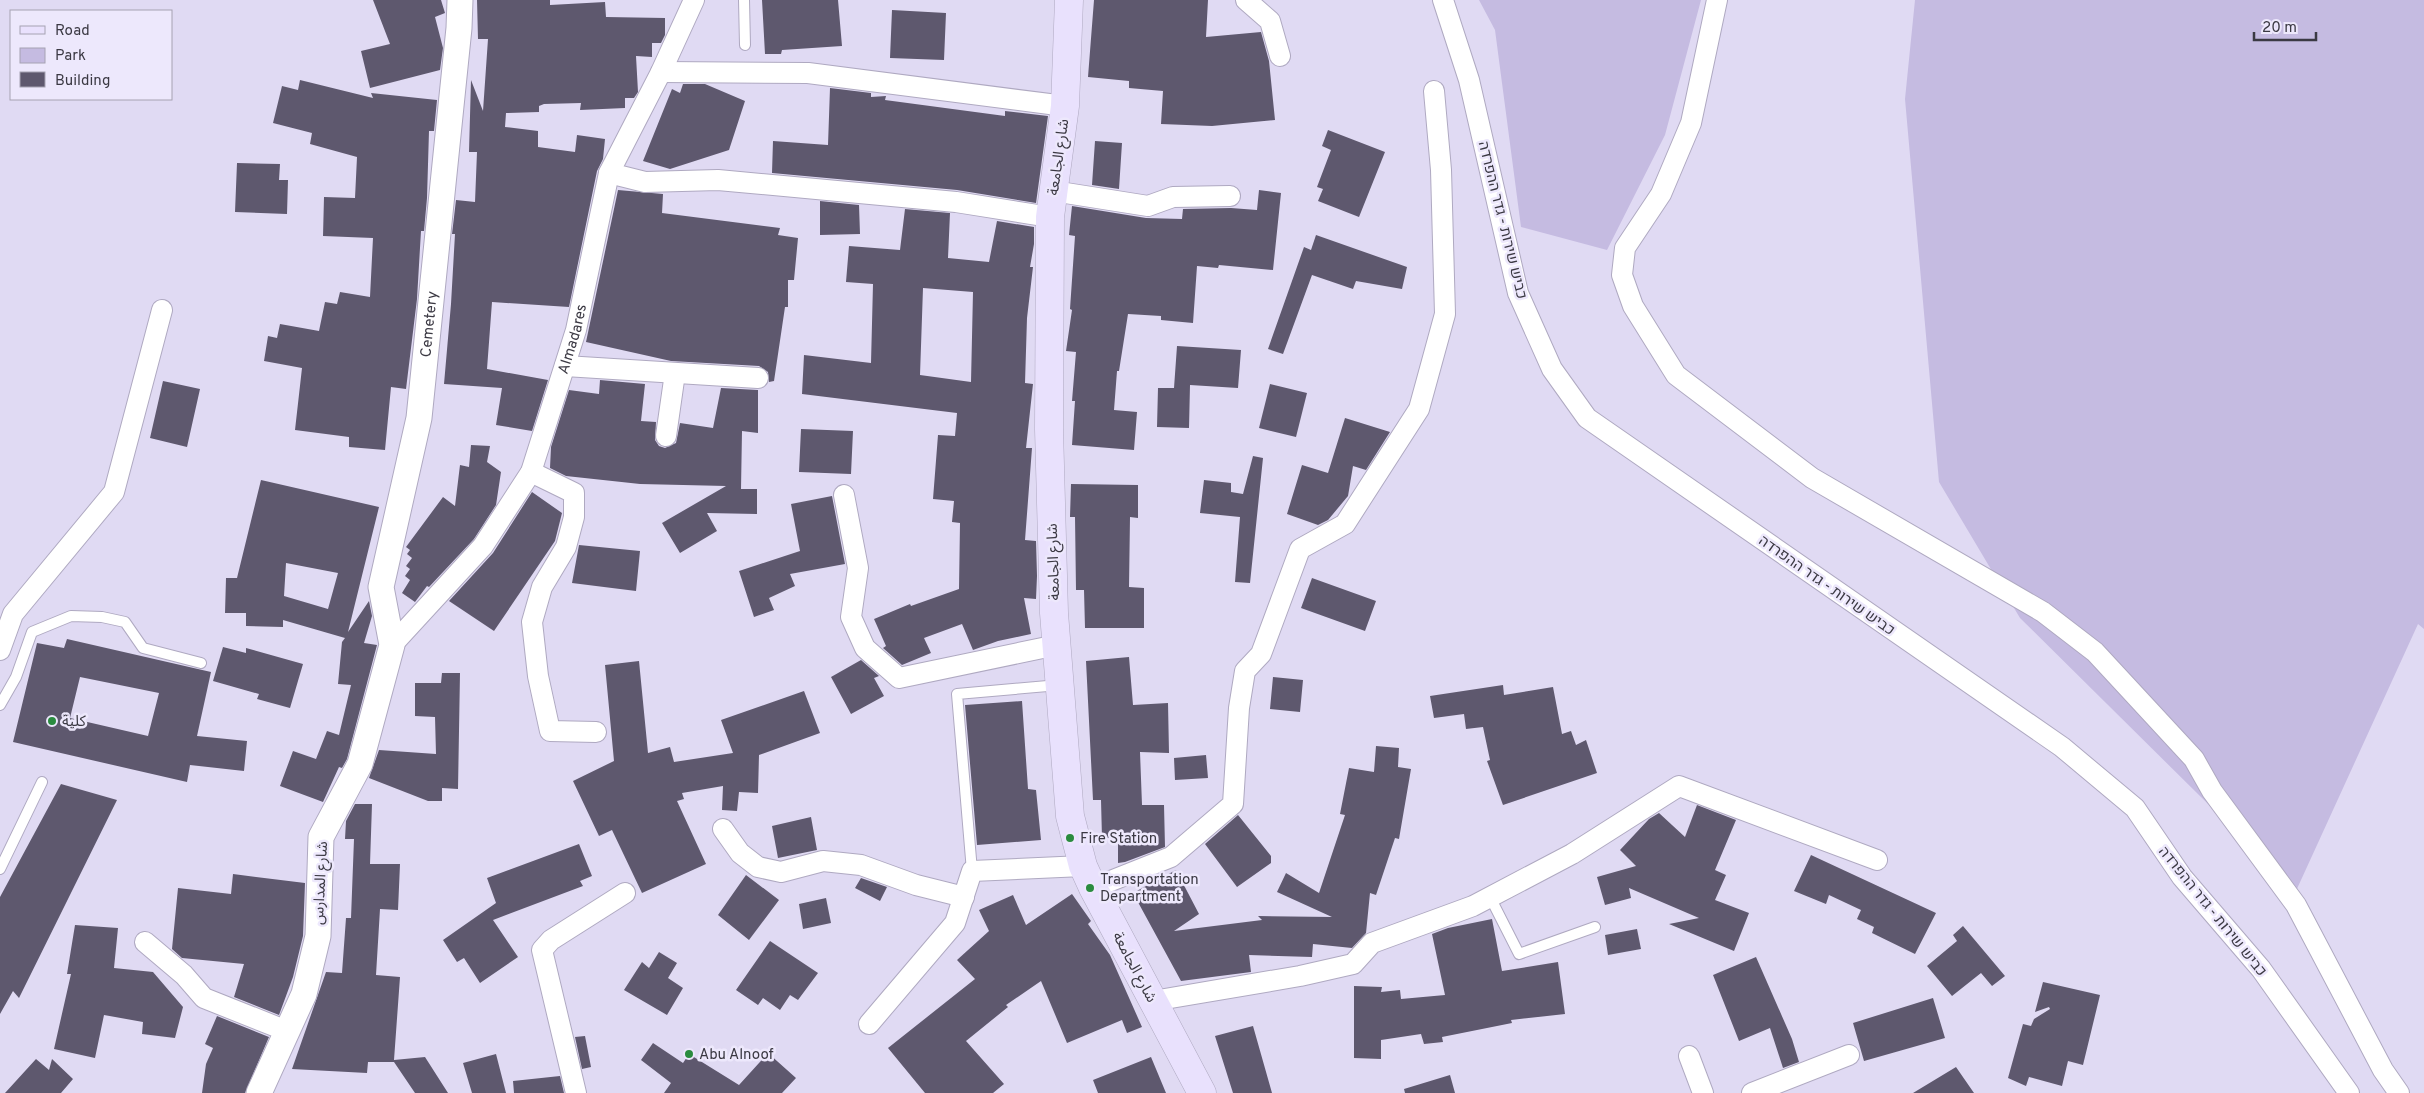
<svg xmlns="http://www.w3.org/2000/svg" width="2424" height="1093" viewBox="0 0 2424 1093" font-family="Overpass,'Noto Sans Arabic',Heebo,sans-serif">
<rect width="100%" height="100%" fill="#e0daf3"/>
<path fill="#c5bbe1" d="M 1479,0 L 1701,0 L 1665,135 L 1607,250 L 1521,227 L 1495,30 Z
M 1915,0 L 2424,0 L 2424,629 L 2418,624 L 2296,891 L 2020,618 L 1939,482 L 1905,99 Z"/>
<path fill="#5e586e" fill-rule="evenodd" d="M 373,0 L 441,0 L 445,13 L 435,17 L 443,48 L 440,70 L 370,88 L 361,51 L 390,44 Z
M 477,0 L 550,0 L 550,5 L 605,2 L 606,17 L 665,18 L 665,35 L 661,43 L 652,43 L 652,57 L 636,56 L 638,92 L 634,98 L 625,98 L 625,108 L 580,110 L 581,103 L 544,104 L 539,106 L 539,112 L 506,113 L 505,127 L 538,131 L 538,147 L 575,152 L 577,135 L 605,139 L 603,159 L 597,171 L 569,307 L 492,302 L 487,369 L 548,380 L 532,431 L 496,425 L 502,388 L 444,384 L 451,304 L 455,234 L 452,234 L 456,200 L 475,202 L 477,152 L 469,152 L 471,80 L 483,111 L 488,39 L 478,39 Z
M 762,0 L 838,0 L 842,46 L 782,50 L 781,54 L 765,54 Z
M 1094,0 L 1208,0 L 1206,37 L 1261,32 L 1269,61 L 1275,120 L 1212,126 L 1161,124 L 1163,91 L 1129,88 L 1129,81 L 1088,77 Z
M 892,10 L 946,13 L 944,60 L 890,58 Z
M 300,80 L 373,98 L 371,93 L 437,100 L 434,131 L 429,131 L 427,198 L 424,231 L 421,231 L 417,299 L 406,389 L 391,387 L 385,450 L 349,447 L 349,437 L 295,430 L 302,368 L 264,361 L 268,336 L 277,338 L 280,324 L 319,331 L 325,302 L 337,304 L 340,292 L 370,297 L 373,238 L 323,236 L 324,197 L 355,198 L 357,157 L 310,144 L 312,133 L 273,123 L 282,86 L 298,90 Z
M 683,84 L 705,84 L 745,101 L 729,150 L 670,169 L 643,161 L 672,89 L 680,93 Z
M 830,88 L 871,93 L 871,97 L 886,96 L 885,100 L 1005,116 L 1005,111 L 1048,116 L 1036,203 L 957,190 L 772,173 L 773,141 L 828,145 Z
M 1328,130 L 1385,152 L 1359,217 L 1318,201 L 1323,189 L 1317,187 L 1331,150 L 1322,146 Z
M 1095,141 L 1122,143 L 1119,189 L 1092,185 Z
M 237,163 L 280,164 L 279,180 L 288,180 L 287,214 L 235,212 Z
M 618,190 L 663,194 L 662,213 L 780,228 L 778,235 L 798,238 L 794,280 L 788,280 L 788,307 L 785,307 L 774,381 L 769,382 L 768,372 L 759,366 L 671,361 L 586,342 Z
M 1259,190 L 1281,193 L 1273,270 L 1219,265 L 1218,268 L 1197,266 L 1193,323 L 1161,320 L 1161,316 L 1128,314 L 1119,371 L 1117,371 L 1114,410 L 1137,412 L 1134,450 L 1072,445 L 1075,401 L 1072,401 L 1076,352 L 1066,351 L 1072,310 L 1070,309 L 1075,236 L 1069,235 L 1072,206 L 1146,218 L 1182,219 L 1183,209 L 1231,208 L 1257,210 Z
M 820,201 L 859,205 L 860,234 L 820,235 Z
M 905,209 L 950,213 L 948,258 L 989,262 L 997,221 L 1034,227 L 1034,244 L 1030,267 L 1033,267 L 1027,318 L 1025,383 L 1033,384 L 1026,448 L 1032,448 L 1025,540 L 1036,541 L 1037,576 L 1036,599 L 1024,598 L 1031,634 L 998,641 L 973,650 L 962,624 L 924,638 L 931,653 L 902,665 L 883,648 L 886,646 L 874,619 L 910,604 L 911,606 L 959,589 L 960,523 L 952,522 L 954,501 L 933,499 L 938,435 L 955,436 L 957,413 L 802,394 L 804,355 L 871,363 L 873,284 L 846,282 L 849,246 L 900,250 ZM 923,288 L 973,292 L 971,382 L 920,375 Z
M 1316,235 L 1407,267 L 1402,289 L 1356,281 L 1353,289 L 1312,275 L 1283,354 L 1268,349 L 1304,247 L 1311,250 Z
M 1177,346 L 1241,350 L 1238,388 L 1190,385 L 1189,428 L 1157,427 L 1158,388 L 1174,388 Z
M 600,380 L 645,384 L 641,421 L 656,422 L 655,440 L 659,446 L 665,448 L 676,443 L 680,423 L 713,428 L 721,388 L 758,390 L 758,433 L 742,431 L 741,489 L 757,489 L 757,514 L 707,513 L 717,531 L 680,553 L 662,523 L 726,486 L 640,484 L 566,476 L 550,468 L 551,447 L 569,390 L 599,394 Z
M 163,381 L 200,389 L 187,447 L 150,438 Z
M 1270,384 L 1307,393 L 1296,437 L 1259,428 Z
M 1345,418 L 1390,432 L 1366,470 L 1353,466 L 1348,496 L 1328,520 L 1318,525 L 1287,514 L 1302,465 L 1328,473 Z
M 801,429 L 853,431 L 851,474 L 799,472 Z
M 471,445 L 490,446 L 487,462 L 501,472 L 496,505 L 474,539 L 429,587 L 427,586 L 415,602 L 402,593 L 410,580 L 405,576 L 410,569 L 406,566 L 412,558 L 407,554 L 410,550 L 406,547 L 443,497 L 455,506 L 460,465 L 469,467 Z
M 1253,456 L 1263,458 L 1250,583 L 1235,582 L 1240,517 L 1200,513 L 1204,480 L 1231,483 L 1231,492 L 1243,494 Z
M 261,480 L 379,507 L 348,632 L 369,601 L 372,616 L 364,643 L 377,645 L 347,759 L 342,768 L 339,767 L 323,802 L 280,786 L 293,751 L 316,759 L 327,731 L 339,735 L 351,685 L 338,684 L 342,642 L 345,638 L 283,620 L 283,627 L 246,626 L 246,613 L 225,613 L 226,578 L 237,578 ZM 286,563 L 338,573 L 328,609 L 284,596 Z
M 1071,484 L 1138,485 L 1138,518 L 1130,517 L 1129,587 L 1144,588 L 1144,628 L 1085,628 L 1084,590 L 1076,590 L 1075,517 L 1070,517 Z
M 532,492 L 562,513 L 555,541 L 494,631 L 449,601 L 493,553 Z
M 832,496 L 845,564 L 790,574 L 795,586 L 769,598 L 774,610 L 754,617 L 739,571 L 800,551 L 791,504 Z
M 579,545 L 640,551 L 636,591 L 572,583 Z
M 1312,578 L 1376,601 L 1365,631 L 1301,608 Z
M 67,639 L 211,672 L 197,736 L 247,741 L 244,771 L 190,765 L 187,782 L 13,742 L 37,643 L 64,648 ZM 80,677 L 159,693 L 148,736 L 70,718 Z
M 223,647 L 246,653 L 246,648 L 303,664 L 290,708 L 257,699 L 259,694 L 213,681 Z
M 1129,657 L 1133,705 L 1168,703 L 1169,753 L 1140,752 L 1142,805 L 1164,805 L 1165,847 L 1125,862 L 1118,863 L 1118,837 L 1102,838 L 1101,800 L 1093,800 L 1086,661 Z
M 861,660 L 879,676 L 874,678 L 884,696 L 851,714 L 831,677 Z
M 639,661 L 648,753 L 670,747 L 674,762 L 733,753 L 721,720 L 804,691 L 820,733 L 759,755 L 758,793 L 739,792 L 737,811 L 722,810 L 723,786 L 682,793 L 684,799 L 677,801 L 706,864 L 642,893 L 612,830 L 599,836 L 573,781 L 614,761 L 605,665 Z
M 442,673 L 460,673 L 458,789 L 442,788 L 442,801 L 428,801 L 369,778 L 379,750 L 436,754 L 435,717 L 415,716 L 415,683 L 441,683 Z
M 1273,677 L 1303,680 L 1300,712 L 1270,709 Z
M 1503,685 L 1504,695 L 1553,687 L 1562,734 L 1571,731 L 1576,745 L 1586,740 L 1597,773 L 1503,805 L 1487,761 L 1490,760 L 1483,727 L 1466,729 L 1464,714 L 1434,718 L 1430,696 Z
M 1022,701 L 1028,789 L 1036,790 L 1041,840 L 977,845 L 965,705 Z
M 1376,746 L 1399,748 L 1398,767 L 1411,769 L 1399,839 L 1395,838 L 1376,895 L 1370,893 L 1366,933 L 1352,948 L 1313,944 L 1312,957 L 1249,955 L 1251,972 L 1181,981 L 1133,893 L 1176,870 L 1199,914 L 1174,931 L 1262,920 L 1258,916 L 1332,917 L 1277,892 L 1286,873 L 1319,893 L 1345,815 L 1340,814 L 1349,768 L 1374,772 Z
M 1206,755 L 1208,778 L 1175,780 L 1174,758 Z
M 61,784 L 117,800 L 19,998 L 13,991 L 0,1014 L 0,897 Z
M 355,804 L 372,804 L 370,864 L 400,864 L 398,910 L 380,909 L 376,975 L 400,977 L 394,1060 L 425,1057 L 448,1093 L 415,1093 L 394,1062 L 368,1062 L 367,1073 L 292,1069 L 326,972 L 342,973 L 346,918 L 351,918 L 354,839 L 345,839 L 346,821 Z
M 1697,805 L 1736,820 L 1715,870 L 1726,875 L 1715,900 L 1749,913 L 1734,951 L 1669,924 L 1699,918 L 1629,888 L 1631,898 L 1605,905 L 1597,877 L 1636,866 L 1620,850 L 1649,819 L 1659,813 L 1685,837 Z
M 1238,815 L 1271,856 L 1271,863 L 1237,887 L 1205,844 Z
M 811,817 L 817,850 L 778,858 L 772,826 Z
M 579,844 L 592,876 L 580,881 L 583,886 L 493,920 L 518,957 L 480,983 L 464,958 L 457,962 L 443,940 L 496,903 L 487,878 Z
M 1811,855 L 1936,913 L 1915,954 L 1872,933 L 1874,927 L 1857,919 L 1861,910 L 1829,895 L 1826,904 L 1794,891 Z
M 233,874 L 305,883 L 303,936 L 293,977 L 279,1015 L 234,997 L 244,964 L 182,958 L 172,949 L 178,888 L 231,894 Z
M 746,875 L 779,900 L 749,940 L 718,915 Z
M 861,878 L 887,887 L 880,901 L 855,888 Z
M 1072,894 L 1091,921 L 1088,924 L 1110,955 L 1142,1027 L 1127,1033 L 1122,1020 L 1067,1043 L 1041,981 L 1006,1005 L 1008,1007 L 966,1041 L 1004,1084 L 993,1093 L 925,1093 L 888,1048 L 975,979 L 957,960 L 989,931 L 979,910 L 1013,895 L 1026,925 Z
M 826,898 L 831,923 L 803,929 L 799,904 Z
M 1492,919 L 1502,971 L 1558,962 L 1565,1014 L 1511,1020 L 1512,1023 L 1442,1037 L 1443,1042 L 1424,1044 L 1421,1034 L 1381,1040 L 1381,1059 L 1354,1058 L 1354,986 L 1382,987 L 1381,992 L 1400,990 L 1401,999 L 1445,995 L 1432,934 L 1448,928 Z
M 75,925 L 118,928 L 114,968 L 153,972 L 183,1007 L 175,1038 L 142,1034 L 143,1022 L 104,1015 L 95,1058 L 54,1049 L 71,974 L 67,974 Z
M 1963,926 L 2005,976 L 1992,986 L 1981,973 L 1952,996 L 1927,966 L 1957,941 L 1953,935 Z
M 1637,929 L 1641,949 L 1608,955 L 1605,935 Z
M 770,941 L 818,973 L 798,1000 L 790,995 L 780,1010 L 763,998 L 758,1005 L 736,990 Z
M 659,952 L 677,963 L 668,978 L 683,988 L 667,1015 L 624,990 L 642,962 L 649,968 Z
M 1756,957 L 1792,1039 L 1799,1062 L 1783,1068 L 1770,1028 L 1739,1041 L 1713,975 Z
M 2043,982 L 2100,995 L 2083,1065 L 2068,1061 L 2062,1086 L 2029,1077 L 2026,1086 L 2008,1078 L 2023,1024 L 2031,1026 L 2034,1019 L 2050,1009 L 2049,1007 L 2035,1012 Z
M 1933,998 L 1945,1038 L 1864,1061 L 1853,1023 Z
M 217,1016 L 269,1037 L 245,1093 L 202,1093 L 206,1064 L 213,1048 L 205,1044 Z
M 1253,1026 L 1272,1093 L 1233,1093 L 1215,1036 Z
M 585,1036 L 591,1067 L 582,1069 L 575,1037 Z
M 653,1043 L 683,1063 L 689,1054 L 739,1085 L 768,1053 L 796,1078 L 782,1093 L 664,1093 L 671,1083 L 641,1060 Z
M 496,1054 L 506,1093 L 472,1093 L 463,1063 Z
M 1151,1057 L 1166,1093 L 1098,1093 L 1093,1080 Z
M 36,1059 L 49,1070 L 52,1059 L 73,1079 L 61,1093 L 5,1093 Z
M 1956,1067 L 1974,1093 L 1913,1093 Z
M 1450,1075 L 1455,1093 L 1405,1093 L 1404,1089 Z
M 560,1076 L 564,1093 L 514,1093 L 513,1081 Z"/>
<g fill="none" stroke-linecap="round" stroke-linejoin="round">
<defs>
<path id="service" d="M 744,0 L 745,45
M 0,705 L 16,677 L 32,632 L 71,616 L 102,617 L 125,622 L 143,648 L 201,663
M 0,869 L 42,782
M 972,871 L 957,694 L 1059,685
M 1490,897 L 1519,954 L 1595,927"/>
<g id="minor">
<path d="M 1246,0 L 1270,21 L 1280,56"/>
<path d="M 1443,0 L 1469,80 L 1518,293 L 1552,369 L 1587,418 L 2062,747 L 2135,808 L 2182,877 L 2261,969 L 2349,1093"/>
<path d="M 1717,0 L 1691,123 L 1661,194 L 1625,248 L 1622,275 L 1633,306 L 1676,375 L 1812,478 L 2043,612 L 2095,652 L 2194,759 L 2212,791 L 2296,905 L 2383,1070 L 2399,1093"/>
<path d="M 661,72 L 808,73 L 1065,106"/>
<path d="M 609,173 L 645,182 L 718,180 L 956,202 L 1050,217"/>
<path d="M 1053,191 L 1148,206 L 1173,197 L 1230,196"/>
<path d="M 565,366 L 758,378"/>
<path d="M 666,436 L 675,373"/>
<path d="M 531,472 L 574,493 L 574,517 L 566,547 L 542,587 L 532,622 L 538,676 L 550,731 L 596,732"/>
<path d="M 844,495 L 858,568 L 851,617 L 865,648 L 899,678 L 1057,645"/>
<path id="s1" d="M 392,645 L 483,546 L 531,472 L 576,330 L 609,173 L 661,72 L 694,0"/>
<path d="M 0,650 L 13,614 L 114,492 L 162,310"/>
<path d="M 723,829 L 740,853 L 758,867 L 781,872 L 823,861 L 861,865 L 916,885 L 964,897"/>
<path d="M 1093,888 L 1171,857 L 1233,804 L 1239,708 L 1245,671 L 1261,654 L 1300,549 L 1345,524 L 1419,409 L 1445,314 L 1441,170 L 1434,91"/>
<path d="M 145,942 L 184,975 L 204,998 L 287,1031"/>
<path d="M 1153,1001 L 1300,976 L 1353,964 L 1372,943 L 1473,906 L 1572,854 L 1679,786 L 1877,860"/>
<path d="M 869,1024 L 955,923 L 972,871 L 1083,866"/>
<path d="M 1689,1056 L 1703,1093"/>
<path d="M 576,1093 L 542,950 L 551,940 L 625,893"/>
<path d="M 1752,1093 L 1849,1055"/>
</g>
<g id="tertiary">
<path id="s2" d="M 259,1093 L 304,994 L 318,936 L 321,837 L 360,764 L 392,645 L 381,587 L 419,418 L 459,28 L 460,0"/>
</g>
<path id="secondary" d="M 1069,0 L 1065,106 L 1050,217 L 1049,429 L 1054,613 L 1070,816 L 1083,866 L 1093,888 L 1202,1093"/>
</defs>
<use href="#service" stroke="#afa9c1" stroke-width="12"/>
<use href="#minor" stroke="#afa9c1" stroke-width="22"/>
<use href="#tertiary" stroke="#afa9c1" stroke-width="27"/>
<use href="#secondary" stroke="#afa9c1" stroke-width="29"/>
<use href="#service" stroke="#fff" stroke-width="10"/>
<use href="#minor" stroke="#fff" stroke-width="20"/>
<use href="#tertiary" stroke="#fff" stroke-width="25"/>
<use href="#secondary" stroke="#e9e1fd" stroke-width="28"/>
</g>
<g fill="#2a8b3f" stroke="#ede8fc" stroke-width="2">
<circle cx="52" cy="721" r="5"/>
<circle cx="1070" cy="838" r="5"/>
<circle cx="1090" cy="888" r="5"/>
<circle cx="689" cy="1054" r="5"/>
</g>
<g text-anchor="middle" stroke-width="5" stroke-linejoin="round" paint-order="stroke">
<g font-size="15" fill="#3b3943" stroke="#ede8fc">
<text transform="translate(1058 157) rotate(-82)" y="5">شارع الجامعة</text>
<text transform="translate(1503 220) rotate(76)" y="5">כביש שירות - גדר ההפרדה</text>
<text dy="5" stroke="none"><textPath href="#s2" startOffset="800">Cemetery</textPath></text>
<text dy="5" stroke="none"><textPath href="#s1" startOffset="362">Almadares</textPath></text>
<text transform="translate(1053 562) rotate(-92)" y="5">شارع الجامعة</text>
<text transform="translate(1827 585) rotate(35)" y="5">כביש שירות - גדר ההפרדה</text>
<text transform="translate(320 883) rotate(-87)" y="5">شارع المدارس</text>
<text transform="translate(2213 911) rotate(51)" y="5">כביש שירות - גדר ההפרדה</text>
<text transform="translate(1135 967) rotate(62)" y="5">شارع الجامعة</text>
</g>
<g font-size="15" fill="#3b3943" stroke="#ede8fc" text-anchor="start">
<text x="62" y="726">كلية</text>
<text x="1080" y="843">Fire Station</text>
<text x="1100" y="884">Transportation<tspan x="1100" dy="17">Department</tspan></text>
<text x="699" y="1059">Abu Alnoof</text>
</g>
</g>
<rect x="10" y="10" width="162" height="90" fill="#ede8fc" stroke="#a6a2b2"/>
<rect x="20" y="26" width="25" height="8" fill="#e9e1fd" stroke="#a6a2b2"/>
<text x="55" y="35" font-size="15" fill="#3b3943">Road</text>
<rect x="20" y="48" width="25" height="15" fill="#c5bbe1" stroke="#a6a2b2"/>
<text x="55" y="60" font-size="15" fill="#3b3943">Park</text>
<rect x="20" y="72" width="25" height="15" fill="#5e586e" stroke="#a6a2b2"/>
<text x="55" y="85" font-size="15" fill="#3b3943">Building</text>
<path d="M2254 32v8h62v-8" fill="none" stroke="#3b3943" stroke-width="2.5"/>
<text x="2262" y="32" font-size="15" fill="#3b3943" stroke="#ede8fc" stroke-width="4" paint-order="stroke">20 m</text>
</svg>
